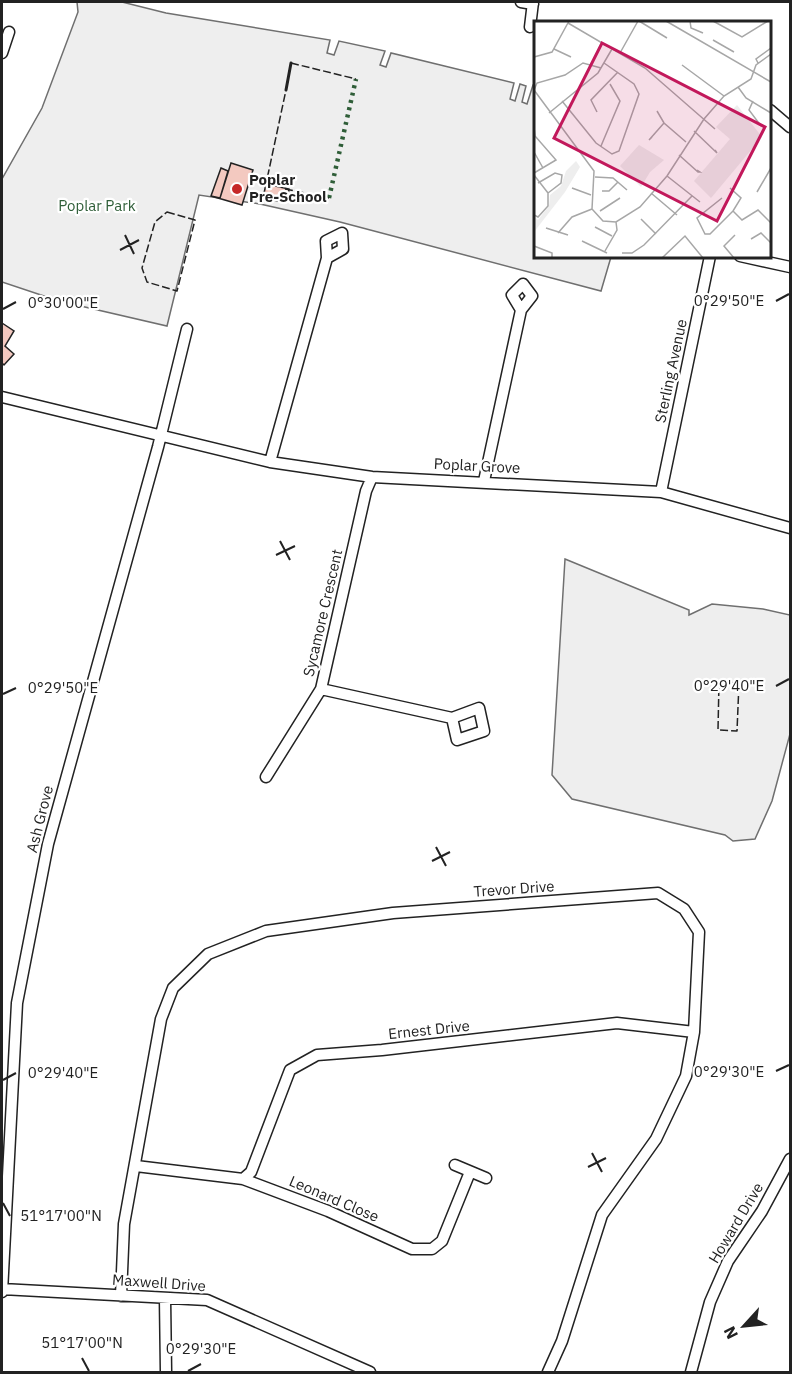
<svg xmlns="http://www.w3.org/2000/svg" width="792" height="1374" viewBox="0 0 792 1374" font-family="'IBM Plex Sans',sans-serif">
<rect width="100%" height="100%" fill="#fff"/>
<path fill="#eee" stroke="#6f6f6f" stroke-width="1.5" d="M 77,2 L 122,2 L 166,13 L 330,40 L 327,53 L 334,55 L 339,41 L 385,51 L 380,65 L 386,67 L 391,53 L 514,83 L 510,99 L 515,101 L 520,84 L 526,86 L 522,102 L 527,104 L 533,85 L 535,85 L 536,256 L 611,257 L 601,291 L 340,222 L 260,204 L 199,195 L 167,326 L 59,301 L 2,282 L 2,179 L 42,108 L 78,12 Z
M 565,559 L 689,610 L 689,615 L 712,604 L 763,609 L 790,615 L 790,734 L 772,801 L 755,839 L 733,841 L 725,835 L 572,799 L 552,775 Z"/>
<path fill="#f3c9c0" stroke="#222" stroke-width="1.5" d="M 231,163 L 253,170 L 242,205 L 211,196 L 220,198 Z
M 221,168 L 228,171 L 220,198 L 211,196 Z
M 266,184 L 289,189 L 288,195 L 280,193 L 278,201 L 263,198 Z
M 2,323 L 14,331 L 5,346 L 14,354 L 4,365 L 2,363 Z"/>
<g fill="none" stroke-linecap="round" stroke-linejoin="round">
<defs>
<path id="minor" d="M 521,2 L 533,4
M 530,27 L 533,2
M 2,53 L 9,32
M 770,110 L 790,127
M 740,256 L 790,267
M 2,397 L 270,462 L 372,477 L 661,492 L 790,528
M 270,462 L 327,258 L 326,241 L 342,233 L 343,249 L 327,258
M 484,481 L 521,310 L 532,296 L 523,284 L 512,295 L 521,310
M 661,492 L 710,256
M 321,689 L 452,718 L 479,708 L 484,731 L 457,740 L 452,718
M 266,777 L 321,689 L 366,491 L 372,477
M 455,1165 L 486,1178
M 136,1166 L 243,1179 L 328,1211 L 412,1249 L 432,1249 L 442,1241 L 470,1172
M 243,1179 L 251,1172 L 290,1070 L 317,1055 L 382,1050 L 617,1023 L 694,1032
M 2,1289 L 207,1300 L 370,1372
M 2,1292 L 17,1003 L 48,844 L 158,447 L 187,329
M 121,1296 L 124,1224 L 161,1019 L 173,988 L 208,954 L 266,931 L 393,913 L 658,893 L 684,909 L 699,932 L 694,1032 L 686,1076 L 656,1139 L 602,1215 L 562,1341 L 548,1372
M 165,1298 L 166,1372
M 691,1372 L 710,1302 L 728,1261 L 762,1211 L 790,1159"/>
</defs>
<use href="#minor" stroke="#222" stroke-width="13"/>
<use href="#minor" stroke="#fff" stroke-width="10"/>
<path stroke="#2f5e38" stroke-width="4.5" stroke-dasharray="3 4.5" stroke-linecap="butt" d="M 329,198 L 356,79"/>
<path stroke="#222" stroke-width="1.5" stroke-dasharray="8 3" stroke-linecap="butt" d="M 291,63 L 356,79
M 270,185 L 266,184 L 286,90
M 285,189 L 329,198
M 167,212 L 195,220 L 177,291 L 147,282 L 142,268 L 155,222 Z
M 719,682 L 739,683 L 737,731 L 718,730 Z"/>
<path stroke="#222" stroke-width="3" d="M 286,90 L 291,63"/>
</g>
<path fill="none" stroke="#222" stroke-width="2" d="M 125,235 L 134,254M 120,250 L 139,240M 776,301 L 789,294M 3,309 L 16,302M 280,541 L 290,560M 276,555 L 295,546M 776,686 L 789,679M 3,694 L 16,688M 436,847 L 446,866M 432,861 L 450,852M 776,1071 L 789,1065M 3,1080 L 16,1073M 592,1153 L 602,1172M 588,1167 L 606,1158M 3,1203 L 10,1216M 82,1358 L 89,1371M 188,1371 L 201,1364"/>
<circle fill="#c62828" stroke="#fff" stroke-width="2" cx="237" cy="189" r="6"/>
<g text-anchor="middle" stroke-width="4.5" stroke-linejoin="round" paint-order="stroke">
<g font-size="15" font-weight="bold" fill="#222" stroke="#fff" text-anchor="start">
<text x="249" y="185">Poplar<tspan x="249" dy="17">Pre-School</tspan></text>
</g>
<g font-size="15" fill="#2f5e38" stroke="#fff">
<text x="97" y="211">Poplar Park</text>
</g>
<g font-size="15" fill="#222" stroke="#fff">
<text transform="translate(671 371) rotate(-78)" y="5">Sterling Avenue</text>
<text transform="translate(477 466) rotate(3)" y="5">Poplar Grove</text>
<text transform="translate(323 613) rotate(-77)" y="5">Sycamore Crescent</text>
<text transform="translate(40 819) rotate(-76)" y="5">Ash Grove</text>
<text transform="translate(514 889) rotate(-4)" y="5">Trevor Drive</text>
<text transform="translate(429 1030) rotate(-6)" y="5">Ernest Drive</text>
<text transform="translate(334 1199) rotate(23)" y="5">Leonard Close</text>
<text transform="translate(736 1223) rotate(-59)" y="5">Howard Drive</text>
<text transform="translate(159 1283) rotate(4)" y="5">Maxwell Drive</text>
</g>
</g>
<g transform="translate(534 21)">
<rect width="237" height="237" fill="#fff"/>
<path d="M 203,84 L 228,116 L 177,177 L 160,160 L 196,118 L 182,106 ZM 105,124 L 130,139 L 116,151 L 107,166 L 86,145 ZM 42,140 L 46,146 L 31,171 L 0,211 L 0,195 L 4,199 L 15,185 L 16,174 L 27,165 L 32,150 Z" fill="#eee"/>
<path fill="none" stroke="#a7a7a7" stroke-width="1.5" d="M 105,0 L 133,17M 132,0 L 237,61M 156,0 L 157,7 L 169,12M 179,0 L 208,16 L 234,0M 34,2 L 111,47 L 181,108M 179,19 L 200,31M 20,28 L 37,36M 86,32 L 104,0M 0,36 L 18,31 L 35,0M 224,42 L 222,38 L 237,27M 148,44 L 190,75M 204,66 L 212,77 L 237,92M 0,69 L 60,150 L 58,188 L 69,200 L 82,201 L 106,186 L 133,155 L 170,98 L 190,75 L 217,58 L 222,44 L 237,33M 0,69 L 3,62 L 31,54 L 49,42 L 67,47M 28,80 L 62,122 L 78,133 L 85,130 L 105,73 L 100,63 L 70,42M 219,80 L 215,89 L 227,105M 123,90 L 130,102 L 152,121M 63,91 L 57,79 L 84,51M 15,92 L 64,52 L 78,28M 0,106 L 1,115 L 22,139 L 0,152M 160,110 L 183,132 L 181,129M 118,116 L 115,119 L 130,102M 67,125 L 86,80 L 76,63M 0,131 L 9,147M 145,134 L 164,151 L 166,151 L 163,149M 0,154 L 14,172M 133,155 L 166,181M 61,156 L 79,157 L 93,169M 38,167 L 57,174M 196,167 L 207,177 L 199,190M 68,170 L 75,170 L 84,161M 223,171 L 237,147M 117,172 L 143,194M 188,177 L 163,197 L 171,213 L 176,213 L 199,190 L 208,199 L 224,189 L 237,202M 66,190 L 86,177M 0,194 L 4,196 L 14,185 L 14,172 L 27,162 L 28,154 L 21,152 L 4,162M 107,198 L 122,213M 61,206 L 78,215M 12,207 L 34,214M 24,212 L 38,196 L 58,188M 217,218 L 227,212 L 237,222M 48,220 L 73,232M 0,225 L 18,232 L 18,237M 71,230 L 83,209 L 82,201M 88,232 L 98,232 L 110,224 L 158,175M 128,237 L 151,215 L 169,237M 200,237 L 190,225 L 201,214"/>
<path fill="#c2185b" fill-opacity="0.15" stroke="#c2185b" stroke-width="3" d="M 68,22 L 231,106 L 183,200 L 20,117 Z"/>
<rect width="237" height="237" fill="none" stroke="#222" stroke-width="3"/>
</g>
<g font-size="15" text-anchor="middle" fill="#222" stroke="#fff" stroke-width="4.5" stroke-linejoin="round" paint-order="stroke">
<text x="729" y="306">0°29'50"E</text>
<text x="63" y="308">0°30'00"E</text>
<text x="729" y="691">0°29'40"E</text>
<text x="63" y="693">0°29'50"E</text>
<text x="729" y="1077">0°29'30"E</text>
<text x="63" y="1078">0°29'40"E</text>
<text x="61" y="1221">51°17'00"N</text>
<text x="82" y="1348">51°17'00"N</text>
<text x="201" y="1354">0°29'30"E</text>
</g>
<rect width="792" height="1374" fill="none" stroke="#222222" stroke-width="6"/>
<g transform="translate(744 1326) rotate(243)" stroke="#ffffff" stroke-width="4.5" paint-order="stroke">
<path d="M0-4.5L10 22L0 15L-10 22Z" fill="#222222"/>
<text y="-9" font-size="16" font-weight="bold" text-anchor="middle" fill="#222222">N</text>
</g>
</svg>
